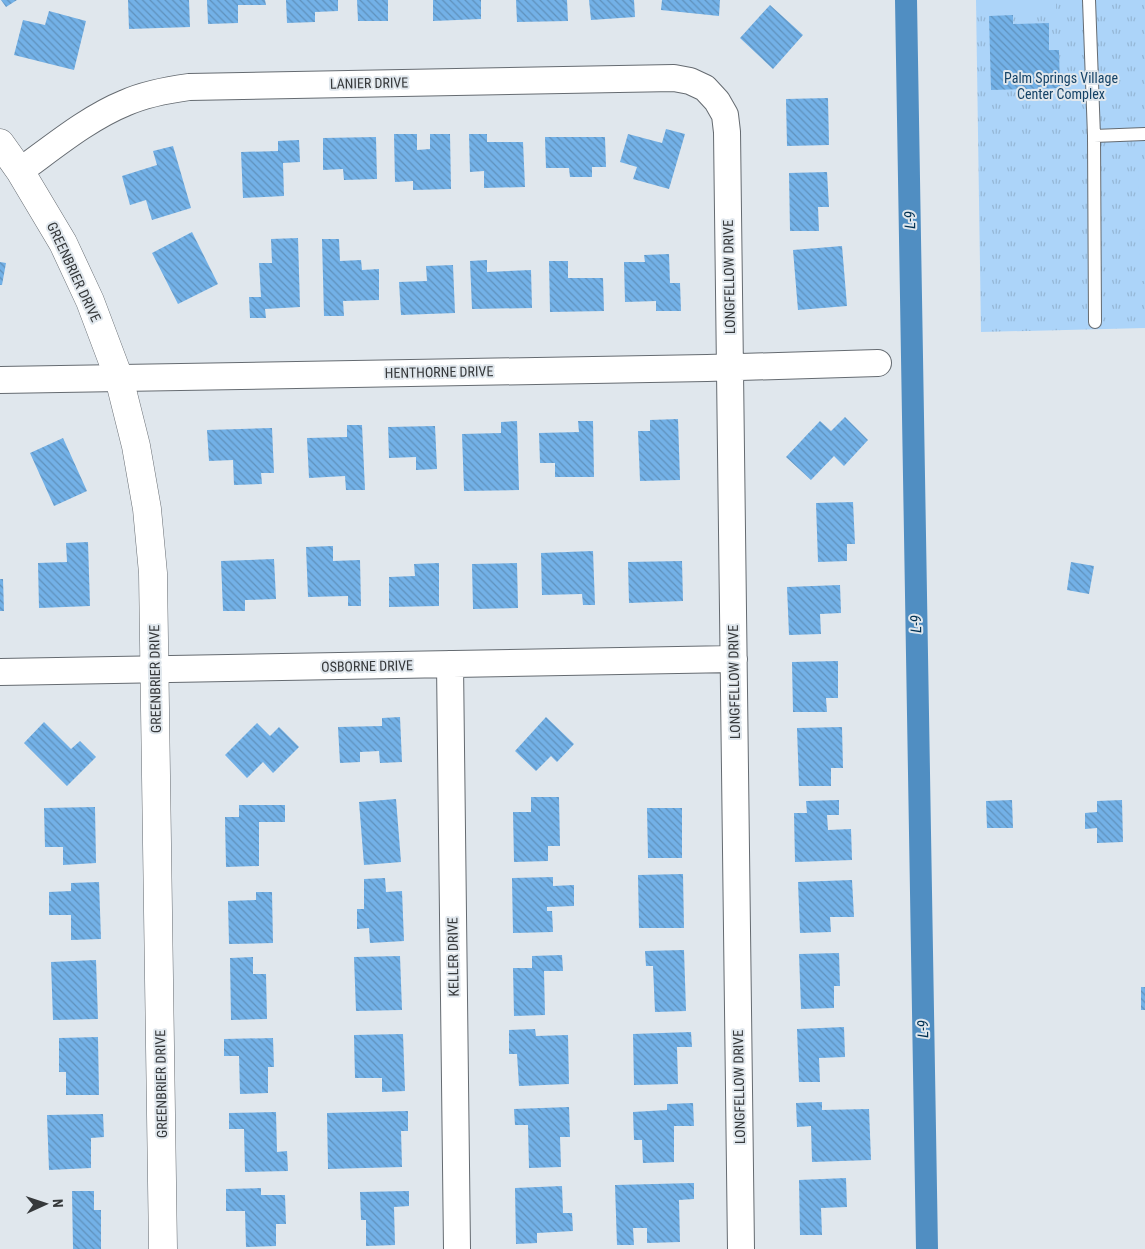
<svg xmlns="http://www.w3.org/2000/svg" width="1145" height="1249" viewBox="0 0 1145 1249" font-family="'Roboto Condensed',sans-serif">
<defs>
<pattern id="park-tufts" width="24" height="20" patternUnits="userSpaceOnUse" patternTransform="scale(1.25)"><rect width="24" height="20" fill="#acd4f9"/><path d="M3 7l-1-3M5 7V3M7 7l1-3M15 17l-1-3M17 17v-4M19 17l1-3" fill="none" stroke="#95b7d6"/></pattern>
<pattern id="building-back-hatch" width="6" height="6" patternUnits="userSpaceOnUse" patternTransform="scale(1.25)"><rect width="6" height="6" fill="#73b1e7"/><path d="M-1 5l2 2M0 0l6 6M5-1l2 2" fill="none" stroke="#5f91bc"/></pattern>
</defs>
<rect width="100%" height="100%" fill="#e0e7ed"/>
<path fill="url(#park-tufts)" d="M 976,0 L 1145,0 L 1145,328 L 981,332 Z"/>
<path fill="#acd4f9" d="M 981,0 L 1056,0 L 1056,13 L 981,13 Z
M 1145,170 L 1145,221 L 1140,221 L 1138,171 Z
M 1139,230 L 1145,230 L 1145,281 L 1141,281 Z"/>
<g fill="none" stroke-linecap="round" stroke-linejoin="round">
<path stroke="#508ec2" stroke-width="22" d="M 906,0 L 927,1249"/>
</g>
<path fill="url(#building-back-hatch)" d="M 1,0 L 17,0 L 6,7 Z
M 128,0 L 189,0 L 190,27 L 129,29 Z
M 207,0 L 265,0 L 266,5 L 238,5 L 238,23 L 208,24 Z
M 286,0 L 338,0 L 338,11 L 315,12 L 315,22 L 287,23 Z
M 357,0 L 388,0 L 388,21 L 358,21 Z
M 433,0 L 481,0 L 481,19 L 433,21 Z
M 516,0 L 567,0 L 568,21 L 517,22 Z
M 589,0 L 634,0 L 635,17 L 591,20 Z
M 662,0 L 720,0 L 719,16 L 661,10 Z
M 770,5 L 803,35 L 773,69 L 740,38 Z
M 49,11 L 86,21 L 74,70 L 14,55 L 23,20 L 45,25 Z
M 1013,15 L 1013,24 L 1049,23 L 1049,50 L 1059,50 L 1060,88 L 991,90 L 989,16 Z
M 828,98 L 829,145 L 787,146 L 786,99 Z
M 666,129 L 685,134 L 669,189 L 633,179 L 637,167 L 620,162 L 628,134 L 662,143 Z
M 394,134 L 417,134 L 417,150 L 430,149 L 430,134 L 450,134 L 451,189 L 413,190 L 413,181 L 395,182 Z
M 469,134 L 487,134 L 487,142 L 523,142 L 525,187 L 484,188 L 484,171 L 470,172 Z
M 376,137 L 377,179 L 344,180 L 343,169 L 323,170 L 323,138 Z
M 545,137 L 605,137 L 606,167 L 592,167 L 592,177 L 570,177 L 569,168 L 546,168 Z
M 299,140 L 300,162 L 283,163 L 284,196 L 243,198 L 241,152 L 278,151 L 278,141 Z
M 173,146 L 191,208 L 152,220 L 146,200 L 130,205 L 122,176 L 157,165 L 153,151 Z
M 827,172 L 829,207 L 818,207 L 819,231 L 790,231 L 789,173 Z
M 192,232 L 218,284 L 178,304 L 152,253 Z
M 298,238 L 300,307 L 265,309 L 266,318 L 250,318 L 249,297 L 261,297 L 259,263 L 272,263 L 271,239 Z
M 322,239 L 339,239 L 340,261 L 361,260 L 362,270 L 379,269 L 379,300 L 343,301 L 344,316 L 324,316 Z
M 842,246 L 847,306 L 798,310 L 793,250 Z
M 669,254 L 670,283 L 680,283 L 681,311 L 656,311 L 656,301 L 625,302 L 624,262 L 645,262 L 644,255 Z
M 487,260 L 487,272 L 531,270 L 532,308 L 472,309 L 470,261 Z
M 549,261 L 568,261 L 568,278 L 603,278 L 604,311 L 550,312 Z
M 0,262 L 6,263 L 2,285 L 0,285 Z
M 453,265 L 455,313 L 401,315 L 399,282 L 427,281 L 426,266 Z
M 845,417 L 868,440 L 844,466 L 834,456 L 811,480 L 786,457 L 820,421 L 831,431 Z
M 678,419 L 680,480 L 640,481 L 638,431 L 650,431 L 650,420 Z
M 517,421 L 519,490 L 464,491 L 462,434 L 501,433 L 501,422 Z
M 578,421 L 593,421 L 594,477 L 555,477 L 555,463 L 540,463 L 539,433 L 579,432 Z
M 347,425 L 362,425 L 365,490 L 346,490 L 345,476 L 309,478 L 307,438 L 347,437 Z
M 435,426 L 437,469 L 416,470 L 416,457 L 389,458 L 388,427 Z
M 272,428 L 274,473 L 261,473 L 262,484 L 234,485 L 233,460 L 209,461 L 207,430 Z
M 63,438 L 87,491 L 54,506 L 30,453 Z
M 853,502 L 855,544 L 847,544 L 847,561 L 818,562 L 816,503 Z
M 88,542 L 90,606 L 39,608 L 38,563 L 67,562 L 66,543 Z
M 333,546 L 333,561 L 360,560 L 361,606 L 348,606 L 348,596 L 308,597 L 306,547 Z
M 593,551 L 595,605 L 583,605 L 582,594 L 542,595 L 541,553 Z
M 274,559 L 276,599 L 245,600 L 245,611 L 223,611 L 221,561 Z
M 682,561 L 683,601 L 629,603 L 628,562 Z
M 1071,562 L 1094,566 L 1089,594 L 1067,590 Z
M 439,563 L 439,606 L 389,607 L 389,577 L 415,576 L 414,564 Z
M 517,563 L 518,608 L 473,609 L 472,564 Z
M 0,579 L 3,579 L 4,611 L 0,611 Z
M 840,585 L 841,613 L 820,614 L 821,634 L 789,635 L 787,587 Z
M 838,661 L 838,698 L 826,698 L 827,712 L 793,712 L 792,662 Z
M 400,717 L 402,762 L 380,763 L 379,751 L 360,752 L 360,762 L 340,763 L 338,727 L 382,726 L 382,718 Z
M 546,717 L 574,744 L 557,762 L 551,756 L 536,771 L 515,751 Z
M 44,722 L 71,749 L 80,741 L 96,757 L 67,786 L 24,743 Z
M 257,723 L 270,736 L 279,727 L 299,747 L 273,773 L 263,762 L 247,778 L 225,755 Z
M 842,727 L 843,768 L 831,768 L 831,786 L 799,786 L 797,728 Z
M 531,797 L 559,797 L 560,846 L 548,846 L 548,861 L 514,862 L 513,812 L 531,812 Z
M 396,799 L 401,862 L 364,865 L 359,802 Z
M 839,800 L 839,815 L 827,815 L 828,830 L 851,829 L 852,860 L 795,862 L 794,813 L 807,813 L 806,801 Z
M 1012,800 L 1013,828 L 987,828 L 986,801 Z
M 1122,800 L 1123,842 L 1097,843 L 1097,828 L 1085,829 L 1085,813 L 1097,812 L 1097,801 Z
M 239,805 L 285,805 L 285,822 L 259,822 L 259,866 L 226,867 L 225,817 L 239,817 Z
M 95,807 L 96,863 L 63,865 L 63,847 L 45,847 L 44,808 Z
M 647,808 L 682,808 L 682,858 L 648,858 Z
M 683,874 L 684,928 L 639,928 L 638,875 Z
M 553,877 L 553,886 L 574,885 L 574,906 L 547,907 L 547,911 L 552,911 L 553,932 L 513,933 L 512,878 Z
M 385,878 L 386,892 L 402,891 L 404,941 L 370,943 L 369,928 L 357,929 L 357,909 L 364,909 L 364,879 Z
M 852,880 L 854,917 L 830,917 L 831,932 L 800,933 L 798,882 Z
M 99,882 L 101,939 L 71,940 L 71,915 L 49,915 L 49,892 L 71,891 L 71,883 Z
M 256,892 L 272,892 L 273,943 L 229,944 L 228,901 L 256,900 Z
M 684,950 L 686,1011 L 655,1012 L 653,966 L 646,966 L 645,951 Z
M 839,953 L 840,986 L 834,986 L 834,1008 L 801,1009 L 799,954 Z
M 562,955 L 563,971 L 544,971 L 545,1015 L 514,1016 L 513,968 L 532,968 L 532,956 Z
M 400,956 L 402,1010 L 356,1011 L 354,957 Z
M 253,957 L 253,974 L 266,974 L 267,1019 L 231,1020 L 230,958 Z
M 96,960 L 98,1019 L 53,1020 L 51,962 Z
M 1141,987 L 1145,987 L 1145,1010 L 1141,1010 Z
M 844,1027 L 845,1057 L 819,1058 L 820,1082 L 799,1082 L 797,1029 Z
M 535,1029 L 536,1036 L 568,1035 L 569,1084 L 519,1086 L 517,1054 L 509,1054 L 509,1030 Z
M 691,1032 L 692,1047 L 677,1047 L 678,1084 L 634,1085 L 633,1034 Z
M 403,1034 L 405,1091 L 382,1092 L 382,1078 L 355,1078 L 354,1035 Z
M 98,1037 L 99,1095 L 66,1095 L 66,1072 L 59,1072 L 59,1038 Z
M 273,1038 L 274,1067 L 268,1067 L 268,1093 L 240,1094 L 239,1056 L 224,1056 L 224,1039 Z
M 822,1102 L 822,1110 L 869,1109 L 871,1160 L 812,1162 L 811,1126 L 797,1127 L 796,1103 Z
M 693,1103 L 694,1126 L 674,1126 L 674,1162 L 643,1163 L 642,1140 L 634,1140 L 633,1112 L 667,1110 L 667,1104 Z
M 569,1107 L 570,1137 L 560,1137 L 561,1167 L 529,1168 L 528,1125 L 515,1125 L 514,1109 Z
M 408,1111 L 408,1131 L 401,1131 L 402,1167 L 328,1169 L 327,1113 Z
M 276,1112 L 277,1152 L 287,1151 L 288,1171 L 245,1172 L 244,1129 L 229,1129 L 229,1113 Z
M 103,1114 L 104,1137 L 91,1138 L 91,1168 L 49,1170 L 47,1115 Z
M 846,1178 L 847,1207 L 821,1208 L 822,1235 L 800,1235 L 799,1180 Z
M 694,1183 L 694,1199 L 679,1200 L 680,1242 L 647,1243 L 647,1228 L 633,1228 L 634,1245 L 617,1245 L 615,1185 Z
M 562,1186 L 563,1213 L 572,1213 L 573,1231 L 537,1233 L 537,1243 L 516,1244 L 515,1188 Z
M 261,1188 L 261,1195 L 285,1195 L 286,1224 L 276,1224 L 276,1246 L 246,1247 L 245,1211 L 226,1211 L 226,1189 Z
M 72,1191 L 94,1191 L 94,1210 L 101,1210 L 101,1249 L 73,1249 Z
M 409,1191 L 409,1206 L 394,1207 L 395,1245 L 366,1246 L 366,1220 L 361,1220 L 360,1192 Z"/>
<g fill="none" stroke-linecap="round" stroke-linejoin="round">
<defs>
<path id="lane" d="M 1089,0 L 1094,136 L 1095,322
M 1094,136 L 1145,134"/>
<path id="street" d="M 20,171 C 52,148 88,118 125,103 C 145,94 167,90 189,87 L 674,78 L 690,81 L 705,88 L 717,101 L 725,115 L 727,132 L 741,1249
M 0,380 L 707,368 L 878,363
M 450,664 L 457,1249
M 0,672 L 734,659"/>
<path id="secondary" d="M 0,143 L 20,171 L 63,243 L 90,301 L 119,378 L 136,446 L 147,509 L 153,573 L 163,1249"/>
</defs>
<use href="#lane" stroke="#656b71" stroke-width="14"/>
<use href="#street" stroke="#656b71" stroke-width="28"/>
<use href="#secondary" stroke="#656b71" stroke-width="29"/>
<use href="#lane" stroke="#fff" stroke-width="12"/>
<use href="#street" stroke="#fff" stroke-width="26"/>
<use href="#secondary" stroke="#fff" stroke-width="28"/>
</g>
<g text-anchor="middle" stroke-width="4" stroke-linejoin="round" paint-order="stroke">
<g font-size="14" fill="#154367" stroke="#e0e7ed">
<text x="1061" y="83">Palm Springs Village<tspan x="1061" dy="16">Center Complex</tspan></text>
</g>
<g font-size="14" fill="#36393b" stroke="#e0e7ed">
<text transform="translate(369 83) rotate(-1)" y="5">LANIER DRIVE</text>
<text transform="translate(74 272) rotate(65)" y="5">GREENBRIER DRIVE</text>
<text transform="translate(729 277) rotate(-91)" y="5">LONGFELLOW DRIVE</text>
<text transform="translate(439 372) rotate(-1)" y="5">HENTHORNE DRIVE</text>
<text transform="translate(367 666) rotate(-1)" y="5">OSBORNE DRIVE</text>
<text transform="translate(155 679) rotate(-91)" y="5">GREENBRIER DRIVE</text>
<text transform="translate(734 682) rotate(-91)" y="5">LONGFELLOW DRIVE</text>
<text transform="translate(453 957) rotate(-91)" y="5">KELLER DRIVE</text>
<text transform="translate(161 1084) rotate(-91)" y="5">GREENBRIER DRIVE</text>
<text transform="translate(739 1087) rotate(-91)" y="5">LONGFELLOW DRIVE</text>
</g>
<g font-size="15" font-style="italic" fill="#003153" stroke="#e0e7ed">
<text transform="translate(910 220) rotate(-91)" y="5">L-9</text>
<text transform="translate(916 624) rotate(-91)" y="5">L-9</text>
<text transform="translate(923 1029) rotate(-91)" y="5">L-9</text>
</g>
</g>
<g transform="translate(45 1204) rotate(87)" stroke="#e0e7ed" stroke-width="4" paint-order="stroke">
<path d="M0-4L9 19L0 12L-9 19Z" fill="#36393b"/>
<text y="-8" font-size="14" font-weight="bold" text-anchor="middle" fill="#36393b">N</text>
</g>
</svg>
